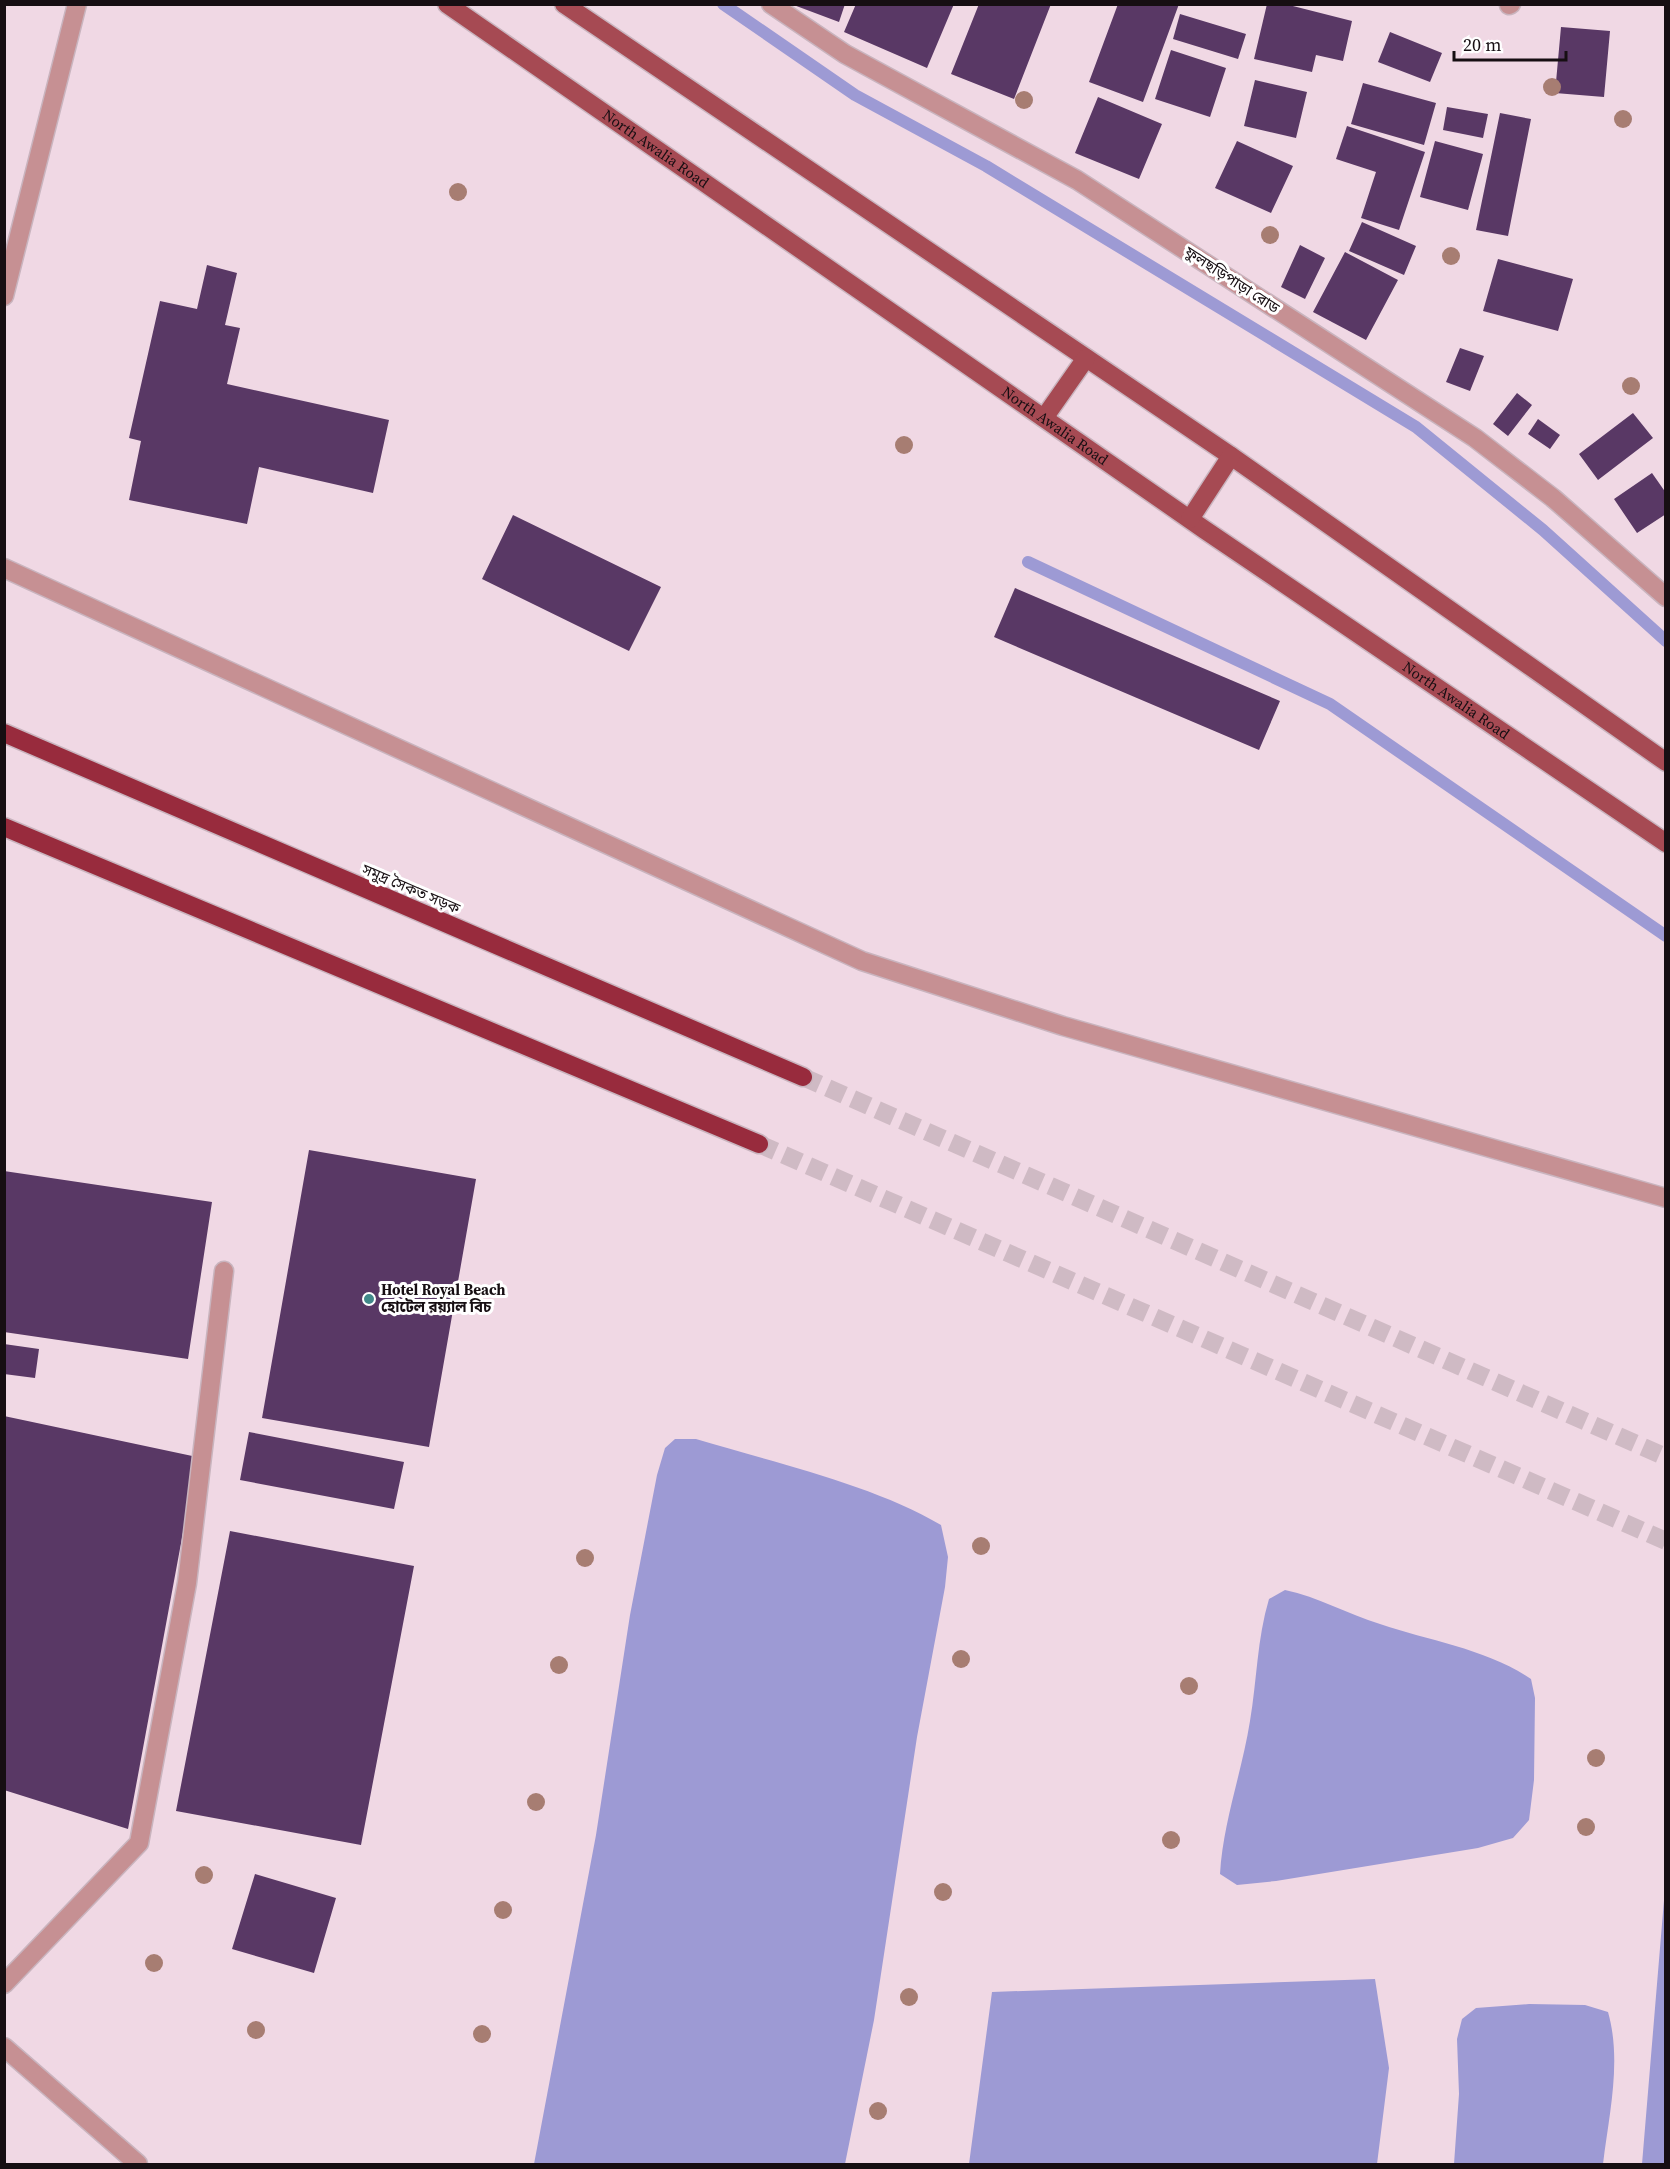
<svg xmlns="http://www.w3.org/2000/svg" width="1670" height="2169" viewBox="0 0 1670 2169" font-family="'Source Serif 4','Noto Sans Bengali',serif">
<rect width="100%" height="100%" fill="#f0d8e4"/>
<path fill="#9d9ad4" d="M 675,1439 L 696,1439 C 772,1462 874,1485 941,1525 L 948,1557 L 945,1587 L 917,1737 L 874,2020 L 845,2164 L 534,2164 L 596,1835 L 630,1615 L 657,1475 L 665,1448 Z
M 1285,1590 C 1318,1597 1348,1614 1380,1624 C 1430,1641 1487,1649 1531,1679 L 1535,1698 L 1534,1780 L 1529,1820 L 1513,1838 L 1478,1848 L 1276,1881 L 1237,1885 L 1220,1874 C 1223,1822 1242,1772 1250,1721 C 1257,1680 1257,1639 1269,1599 Z
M 1665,1888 L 1665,2164 L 1642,2164 Z
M 1375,1979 L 1389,2068 L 1377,2164 L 969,2164 L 992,1992 Z
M 1529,2004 L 1585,2005 L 1608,2012 C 1622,2061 1609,2114 1603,2164 L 1454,2164 L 1459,2094 L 1457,2039 L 1462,2019 L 1476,2008 Z"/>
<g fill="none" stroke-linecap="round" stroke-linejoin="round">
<path stroke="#9d9ad4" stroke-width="12" d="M 723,4 L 855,95 L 986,166 L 1416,427 L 1543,530 L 1666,641
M 1028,562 L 1330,704 L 1666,936"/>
</g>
<path fill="#593865" d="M 791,4 L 845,4 L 839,22 Z
M 856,4 L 954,4 L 927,68 L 844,32 Z
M 979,4 L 1051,4 L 1014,99 L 951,74 Z
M 1118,4 L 1179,4 L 1143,102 L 1089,82 Z
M 1267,4 L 1285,4 L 1352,21 L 1343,61 L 1316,55 L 1312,72 L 1254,59 Z
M 1180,14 L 1246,34 L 1238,59 L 1173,39 Z
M 1561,27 L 1610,31 L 1604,97 L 1555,93 Z
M 1390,32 L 1442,53 L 1430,82 L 1378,62 Z
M 1171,50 L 1226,68 L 1210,117 L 1155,99 Z
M 1255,80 L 1307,92 L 1296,138 L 1244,126 Z
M 1363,83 L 1436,103 L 1424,145 L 1351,124 Z
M 1098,97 L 1162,124 L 1139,179 L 1075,153 Z
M 1447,107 L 1488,114 L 1483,138 L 1443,130 Z
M 1500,113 L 1531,119 L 1508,236 L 1476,230 Z
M 1347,126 L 1425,152 L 1399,230 L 1361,218 L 1376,172 L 1336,159 Z
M 1237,141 L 1293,166 L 1271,213 L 1215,188 Z
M 1435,141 L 1483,154 L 1468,210 L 1420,197 Z
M 1362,222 L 1416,246 L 1404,275 L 1349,251 Z
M 1300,245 L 1325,258 L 1305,299 L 1281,287 Z
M 1345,252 L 1398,280 L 1366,340 L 1313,312 Z
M 1498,259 L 1573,279 L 1558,331 L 1483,311 Z
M 207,265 L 237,273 L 225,325 L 240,328 L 227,384 L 389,420 L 373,493 L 259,467 L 247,524 L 129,500 L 141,441 L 129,438 L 160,301 L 197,309 Z
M 1460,348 L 1484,356 L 1470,391 L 1446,382 Z
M 1517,393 L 1532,405 L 1508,436 L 1493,424 Z
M 1633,413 L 1653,438 L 1598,480 L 1579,454 Z
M 1538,419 L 1560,435 L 1550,449 L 1528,434 Z
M 1652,473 L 1666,493 L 1666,514 L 1637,533 L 1614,499 Z
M 513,515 L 661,587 L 629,651 L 482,579 Z
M 1015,588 L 1280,701 L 1259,750 L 994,637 Z
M 309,1150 L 476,1179 L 429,1447 L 262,1418 Z
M 4,1171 L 212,1202 L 188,1359 L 4,1332 Z
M 4,1344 L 39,1349 L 35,1378 L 4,1374 Z
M 4,1416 L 197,1457 L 128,1829 L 4,1790 Z
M 249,1432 L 404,1462 L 394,1509 L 240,1480 Z
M 230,1531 L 414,1566 L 361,1845 L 176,1811 Z
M 255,1874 L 336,1898 L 314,1973 L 232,1949 Z"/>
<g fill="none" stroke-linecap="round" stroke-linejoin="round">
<path stroke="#cfbac4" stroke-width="18" stroke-dasharray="18 9" stroke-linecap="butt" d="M 803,1077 L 1666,1457
M 759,1144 L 1666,1541"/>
<defs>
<path id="minor" d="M 771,4 L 845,54 L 1077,180 L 1475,438 L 1553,498 L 1666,597
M 1509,5 L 1511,4
M 4,296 L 77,4
M 4,568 L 862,961 L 1063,1026 L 1666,1198
M 4,1984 L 139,1843 L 187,1583 L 224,1271
M 4,2047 L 138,2164"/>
<g id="major">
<path id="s1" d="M 447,4 L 1205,530 L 1666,843"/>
<path d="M 564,4 L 1231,456 L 1666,762"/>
<path d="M 1044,418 L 1086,358"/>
<path d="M 1190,519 L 1231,456"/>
</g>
<path id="highway" d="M 4,733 L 803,1077
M 4,827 L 759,1144"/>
</defs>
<use href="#minor" stroke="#c9b4be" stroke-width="21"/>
<use href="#major" stroke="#c9b4be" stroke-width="21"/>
<use href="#highway" stroke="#c9b4be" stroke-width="21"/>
<use href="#minor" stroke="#c69093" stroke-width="18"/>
<use href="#major" stroke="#a64a53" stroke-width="18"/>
<use href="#highway" stroke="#982b3d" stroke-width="18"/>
</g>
<g fill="#a77d72">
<circle cx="1552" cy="87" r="9"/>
<circle cx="1024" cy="100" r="9"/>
<circle cx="1623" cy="119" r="9"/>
<circle cx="458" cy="192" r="9"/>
<circle cx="1270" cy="235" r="9"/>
<circle cx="1451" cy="256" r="9"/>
<circle cx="1631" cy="386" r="9"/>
<circle cx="904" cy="445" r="9"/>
<circle cx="981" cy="1546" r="9"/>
<circle cx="585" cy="1558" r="9"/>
<circle cx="961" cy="1659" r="9"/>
<circle cx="559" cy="1665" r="9"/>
<circle cx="1189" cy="1686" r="9"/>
<circle cx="1596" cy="1758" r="9"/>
<circle cx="536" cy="1802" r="9"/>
<circle cx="1586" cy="1827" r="9"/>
<circle cx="1171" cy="1840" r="9"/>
<circle cx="204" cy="1875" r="9"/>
<circle cx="943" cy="1892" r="9"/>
<circle cx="503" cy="1910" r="9"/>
<circle cx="154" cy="1963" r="9"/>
<circle cx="909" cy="1997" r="9"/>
<circle cx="256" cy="2030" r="9"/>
<circle cx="482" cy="2034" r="9"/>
<circle cx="878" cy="2111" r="9"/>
</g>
<circle fill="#41898a" stroke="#fff" stroke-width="2" cx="369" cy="1299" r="6"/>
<g text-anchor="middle" stroke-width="6" stroke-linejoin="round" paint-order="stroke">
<g font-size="15" fill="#160e12" stroke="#fff">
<text dy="5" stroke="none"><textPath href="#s1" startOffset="254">North Awalia Road</textPath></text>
<text transform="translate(1232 280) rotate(33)" y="5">ফুলছড়িপাড়া রোড</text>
<text dy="5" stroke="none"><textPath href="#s1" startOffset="740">North Awalia Road</textPath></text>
<text dy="5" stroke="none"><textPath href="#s1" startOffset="1226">North Awalia Road</textPath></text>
<text transform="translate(411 889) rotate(23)" y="5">সমুদ্র সৈকত সড়ক</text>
</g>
<g font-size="15" font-weight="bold" fill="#160e12" stroke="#fff" text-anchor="start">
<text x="381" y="1295">Hotel Royal Beach<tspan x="381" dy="17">হোটেল রয়্যাল বিচ</tspan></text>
</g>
</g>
<rect width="1670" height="2169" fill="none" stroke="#160e12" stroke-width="12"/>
<path d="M1454 51v9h112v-9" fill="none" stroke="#160e12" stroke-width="3"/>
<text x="1463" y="51" font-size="18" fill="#160e12" stroke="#ffffff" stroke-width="4.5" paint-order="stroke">20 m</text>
</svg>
